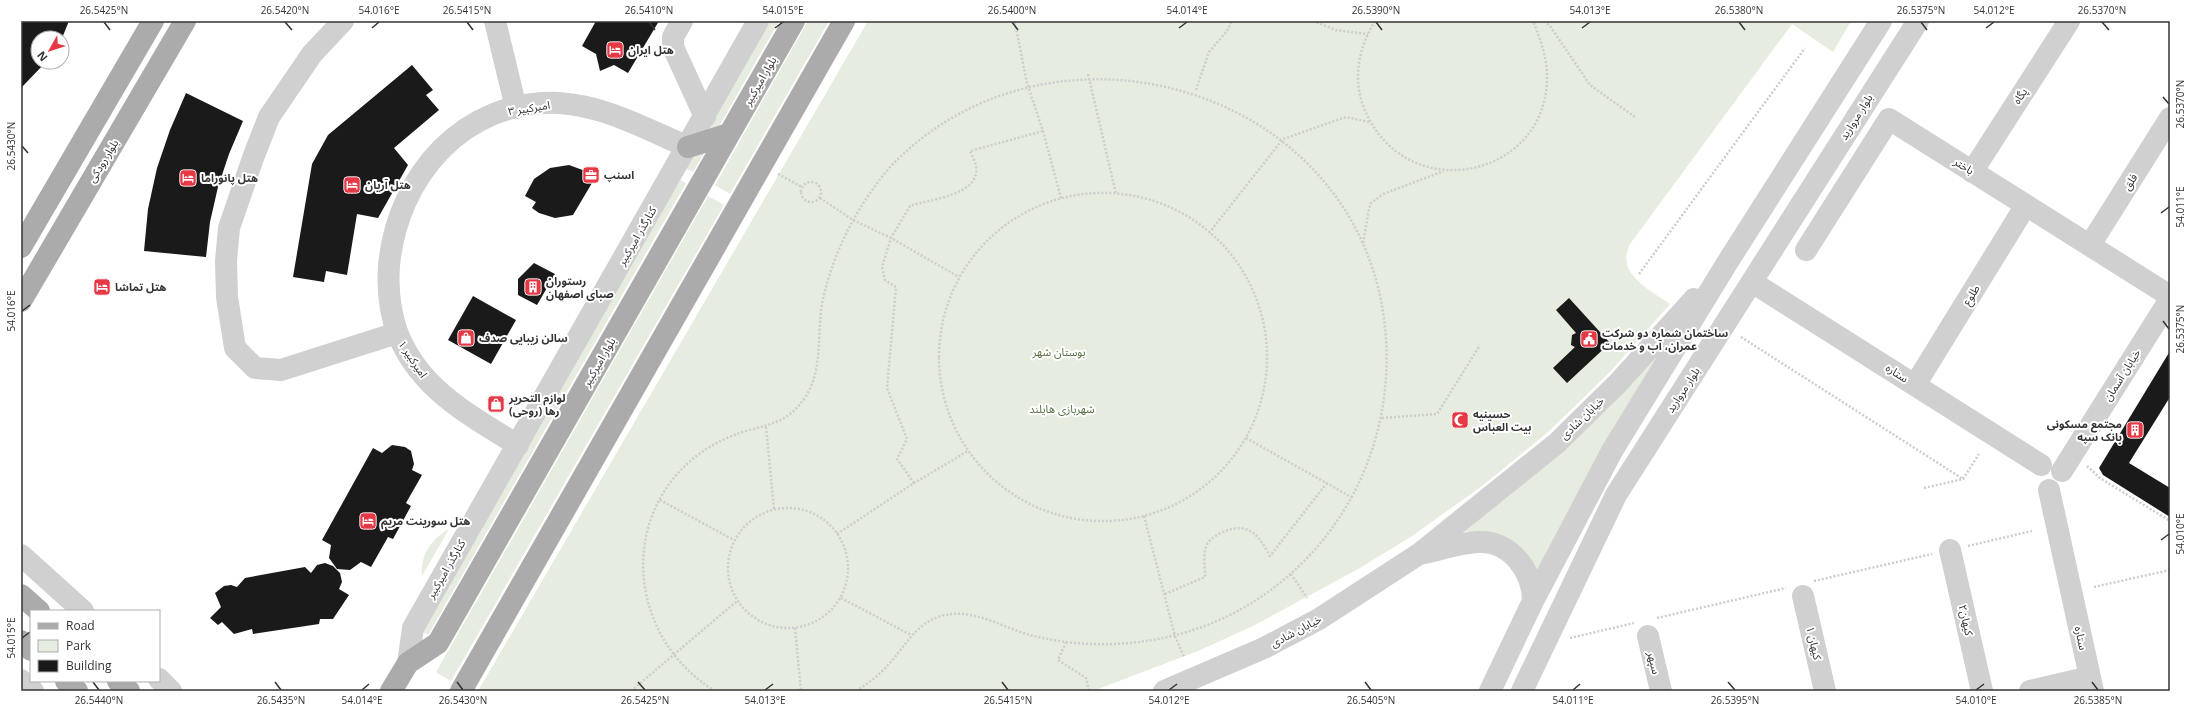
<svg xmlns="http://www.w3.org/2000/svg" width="2191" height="712" viewBox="0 0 2191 712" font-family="'Open Sans','Noto Sans Arabic',sans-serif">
<rect width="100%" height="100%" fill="#fff"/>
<path fill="#e6ecdf" d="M 770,21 L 779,21 L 717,130 L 706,133 Z
M 808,21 L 829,21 L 730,194 L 715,185 Z
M 868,21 L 1851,21 L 1833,52 L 1792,24 L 1630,244 C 1615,274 1650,290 1670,304 L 1609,373 L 1548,432 L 1482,486 L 1412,536 L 1360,568 L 1253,626 L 1198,651 L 1093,691 L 478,691 Z
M 706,150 L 693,172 L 686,169 L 695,153 Z
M 680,180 L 686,183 L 428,635 L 421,631 Z
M 708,196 L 724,205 L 451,681 L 436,672 Z
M 1684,324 L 1539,576 L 1480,533 L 1460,531 Z
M 449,529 L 422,576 C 420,556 431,539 449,529 Z"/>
<path fill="#1a1a1a" d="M 21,21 L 69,21 L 62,38 L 38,38 L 38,62 L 46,62 L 21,88 Z
M 596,21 L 659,21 L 628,73 L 614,65 L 600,71 L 596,54 L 582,46 Z
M 412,65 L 433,90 L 426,95 L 439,110 L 394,148 L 408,165 L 378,218 L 357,214 L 347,275 L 326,271 L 324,282 L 293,277 L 312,164 L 328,135 Z
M 186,93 L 243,121 L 229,154 L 218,187 L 210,222 L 206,257 L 144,251 L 148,209 L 157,168 L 170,130 Z
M 569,165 L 588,172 L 595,178 L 573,215 L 555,218 L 539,213 L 532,208 L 536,202 L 525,196 L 534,179 L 550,168 Z
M 534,263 L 555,274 L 537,305 L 518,295 L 518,279 Z
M 473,296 L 516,320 L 491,364 L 448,340 Z
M 1569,298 L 1610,343 L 1567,383 L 1553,368 L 1575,347 L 1571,345 L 1572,335 L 1576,333 L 1556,310 Z
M 2170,351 L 2170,397 L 2129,463 L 2170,488 L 2170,517 L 2103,475 L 2099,468 Z
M 392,445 L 405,447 L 411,451 L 414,464 L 412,470 L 422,475 L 406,503 L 411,506 L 393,539 L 388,537 L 371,567 L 361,562 L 350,570 L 337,569 L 329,558 L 331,545 L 322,540 L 373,448 L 382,453 Z
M 325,563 L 333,566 L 340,573 L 342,582 L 339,589 L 349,595 L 333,619 L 320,619 L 319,624 L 253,634 L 252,629 L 234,634 L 222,622 L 218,625 L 210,618 L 221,607 L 215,593 L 224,586 L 231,585 L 237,587 L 245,578 L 305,567 L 311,573 L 317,565 Z"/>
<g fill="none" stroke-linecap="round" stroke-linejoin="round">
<path stroke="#cdcdcd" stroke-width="2.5" stroke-dasharray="2 2" stroke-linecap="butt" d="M 1011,21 L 1015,23 L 1027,83 L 1043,131 L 1061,198
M 1313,21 L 1336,30 L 1368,34
M 1375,21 C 1359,47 1352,78 1364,108 C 1405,210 1551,178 1547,73 C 1546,55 1540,38 1533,21
M 1544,21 L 1550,26 L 1590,85 L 1635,117
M 1088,74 L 1116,194
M 1196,90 L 1209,52 L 1227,31 L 1232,21
M 778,174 L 802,187
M801 192a10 10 0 1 1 20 0a10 10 0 1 1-20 0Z
M939 357a164 164 0 1 1 328 0a164 164 0 1 1-328 0Z
M 820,198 L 853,220 L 891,238 L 959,277
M 1209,233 L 1283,139 L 1346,117 L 1369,122
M 1363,243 L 1370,204 L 1383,194 L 1444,171
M 1639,274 L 1805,48
M 1741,337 L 1963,479
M 1382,418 L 1437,414 L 1480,345
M 766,427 L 774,509
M 1246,438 L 1353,498
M 2087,466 L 2100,478 L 2170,521
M 914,483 L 897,459 L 907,439 L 887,388 L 896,287 L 885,280 L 882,267 L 891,238 L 910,206 C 929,199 981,196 976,166 C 975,161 972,156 970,151 L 1043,131
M 1924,488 L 1963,479 L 1979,454
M 660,500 L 734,540
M728 568a60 60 0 1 1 120 0a60 60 0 1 1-120 0Z
M 1144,516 L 1175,636 L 1184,657
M 837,534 L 914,483 L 968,451
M 1968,546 L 2032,531
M 1291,574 L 1307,598
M 1814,581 L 1932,554
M 2094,587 L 2170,570
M 1165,594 L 1205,577 C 1205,567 1202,552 1208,543 C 1211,538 1220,533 1225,531 C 1250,522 1259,536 1270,556 L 1327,483
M 841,598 L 911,635
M 1657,618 L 1786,588
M 795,628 L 801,691
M 1570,638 L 1634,623
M 1066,642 L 1058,660 L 1086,678 L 1089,691
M 631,691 L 737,601
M 715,691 C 629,639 616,516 699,454 C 713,444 729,436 746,431 C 772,424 790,421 806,396 C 823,369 817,334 822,304 C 832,254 857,205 891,166 C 1050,0 1353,84 1384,319 C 1398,425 1355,529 1268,592 C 1201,641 1110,656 1030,635 C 1001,627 972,607 941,616 C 915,624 905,647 888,665 C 879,675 868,684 856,691"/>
<path stroke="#d0d0d0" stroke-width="22" d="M 343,21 L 312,54 L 269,117 L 253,158 L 229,228 L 226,261 L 227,297 L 235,348 L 255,368 L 281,370 L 397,333
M 495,21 L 516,108
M 682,21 L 673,37 L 673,47 L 705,117
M 1972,172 L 2069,21
M 2090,245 L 2170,118
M 1806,250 L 1889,119 L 2170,296
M 1752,282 L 2041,465
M 1915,385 L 2026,205
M 518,445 C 476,420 428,393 405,349 C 391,325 387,293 389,266 C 397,176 464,99 559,103 C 606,106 646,129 688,147
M 2062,471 L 2170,299
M 2049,490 L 2093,691
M 1950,550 L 1982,691
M 1420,554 C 1439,550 1459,543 1478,542 C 1510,540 1533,571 1533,601
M 21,555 L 83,611
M 1803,596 L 1825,691
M 1648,636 L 1661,691
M 408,663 L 413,628 L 758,21
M 159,679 L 171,691
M 21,680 L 33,691
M 1164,691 L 1264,648 L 1319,619 L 1419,554 L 1557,443 L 1619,382 L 1694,299
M 1490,691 L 1533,601 L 1612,451 L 1727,263 L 1881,21
M 1522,691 L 1616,495 L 1918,21
M 2030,691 L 2090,677"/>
<path stroke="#ababab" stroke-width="22" d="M 688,147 L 729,134
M 21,247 L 153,21
M 21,301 L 185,21
M 21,595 L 39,611
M 21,641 L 31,650
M 66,681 L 77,691
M 118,681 L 129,691
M 391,691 L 408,663 L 438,643 L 794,21
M 461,691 L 844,21"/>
</g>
<path fill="none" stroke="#333" stroke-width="1.5" d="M 104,22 L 110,30M 285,22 L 292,30M 467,22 L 473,30M 649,22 L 655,30M 1012,22 L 1018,30M 1376,22 L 1382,30M 1739,22 L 1745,30M 1921,22 L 1927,30M 2102,22 L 2109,30M 372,28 L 379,22M 775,28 L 783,22M 1179,28 L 1187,22M 1582,28 L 1590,22M 1986,28 L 1994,22M 2163,97 L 2169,104M 22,146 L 28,153M 2161,213 L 2169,207M 22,311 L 30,305M 2163,321 L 2169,329M 2161,540 L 2169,534M 22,638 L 30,632M 93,682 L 99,690M 275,682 L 281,690M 457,682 L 463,690M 638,682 L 645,690M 1002,682 L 1008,690M 1365,682 L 1371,690M 1728,682 L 1735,690M 2092,682 L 2098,690M 362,690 L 369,684M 765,690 L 773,684M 1169,690 L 1177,684M 1573,690 L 1580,684M 1976,690 L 1984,684"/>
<defs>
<symbol id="hotel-square" viewBox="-11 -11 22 22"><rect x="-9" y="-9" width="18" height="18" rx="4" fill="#e63946" stroke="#fff"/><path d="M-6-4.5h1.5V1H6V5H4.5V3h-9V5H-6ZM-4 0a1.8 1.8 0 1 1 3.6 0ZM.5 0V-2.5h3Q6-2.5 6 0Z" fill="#fff"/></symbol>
<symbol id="office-square" viewBox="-11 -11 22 22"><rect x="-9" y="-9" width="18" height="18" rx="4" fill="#e63946" stroke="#fff"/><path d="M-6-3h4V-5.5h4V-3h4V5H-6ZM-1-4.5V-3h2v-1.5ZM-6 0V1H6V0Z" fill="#fff"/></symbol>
<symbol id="building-square" viewBox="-11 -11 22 22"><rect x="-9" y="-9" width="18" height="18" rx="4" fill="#e63946" stroke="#fff"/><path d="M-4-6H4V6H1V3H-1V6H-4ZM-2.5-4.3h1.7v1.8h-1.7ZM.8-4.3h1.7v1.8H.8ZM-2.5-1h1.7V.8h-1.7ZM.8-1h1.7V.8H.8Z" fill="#fff"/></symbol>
<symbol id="shop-square" viewBox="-11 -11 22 22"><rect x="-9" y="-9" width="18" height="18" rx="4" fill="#e63946" stroke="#fff"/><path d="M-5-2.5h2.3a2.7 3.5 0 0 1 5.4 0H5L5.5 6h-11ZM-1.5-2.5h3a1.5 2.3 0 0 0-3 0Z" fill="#fff"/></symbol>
<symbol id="civic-square" viewBox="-11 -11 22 22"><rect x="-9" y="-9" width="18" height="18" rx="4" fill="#e63946" stroke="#fff"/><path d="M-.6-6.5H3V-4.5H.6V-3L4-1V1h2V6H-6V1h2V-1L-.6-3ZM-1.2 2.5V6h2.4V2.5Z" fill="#fff"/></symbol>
<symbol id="mosque-square" viewBox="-11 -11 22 22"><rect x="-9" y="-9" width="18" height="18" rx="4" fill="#e63946" stroke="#fff"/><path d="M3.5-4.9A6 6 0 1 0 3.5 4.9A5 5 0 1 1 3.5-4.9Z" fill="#fff"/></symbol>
</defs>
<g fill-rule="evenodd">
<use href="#hotel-square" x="605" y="40" width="20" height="20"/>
<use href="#office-square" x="581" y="165" width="20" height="20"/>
<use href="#hotel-square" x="178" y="168" width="20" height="20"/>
<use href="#hotel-square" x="342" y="175" width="20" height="20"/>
<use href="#hotel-square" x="92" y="277" width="20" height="20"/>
<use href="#building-square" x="523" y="277" width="20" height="20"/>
<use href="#shop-square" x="456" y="328" width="20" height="20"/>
<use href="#civic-square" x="1579" y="329" width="20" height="20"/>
<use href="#shop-square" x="486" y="394" width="20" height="20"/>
<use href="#mosque-square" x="1450" y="410" width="20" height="20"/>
<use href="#building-square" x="2125" y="420" width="20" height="20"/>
<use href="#hotel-square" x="358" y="511" width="20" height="20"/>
</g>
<g text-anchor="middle" stroke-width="4" stroke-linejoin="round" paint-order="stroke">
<g font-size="11" font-weight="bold" fill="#333" stroke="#fff" text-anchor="start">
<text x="628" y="54">هتل ایران</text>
<text x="604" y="179">اسنپ</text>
<text x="201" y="182">هتل پانوراما</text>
<text x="365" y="189">هتل آریان</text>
<text x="546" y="285">رستوران<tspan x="546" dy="13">صبای اصفهان</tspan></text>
<text x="115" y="291">هتل تماشا</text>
<text x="1602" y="337">ساختمان شماره دو شرکت<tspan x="1602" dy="13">عمران، آب و خدمات</tspan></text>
<text x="479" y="342">سالن زیبایی صدف</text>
<text x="509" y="402">لوازم التحریر<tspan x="509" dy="13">رها (روحی)</tspan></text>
<text x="1473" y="418">حسینیه<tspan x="1473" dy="13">بیت العباس</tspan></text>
<text x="2122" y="428" text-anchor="end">مجتمع مسکونی<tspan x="2122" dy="13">بانک سپه</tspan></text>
<text x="381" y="525">هتل سورینت مريم</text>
</g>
<g font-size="11" fill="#333" stroke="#fff">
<text transform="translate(760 81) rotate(-60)" y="4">بلوار امیرکبیر</text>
<text transform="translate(2020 96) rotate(-57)" y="4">پگاه</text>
<text transform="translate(529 108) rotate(-9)" y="4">امیرکبیر ۳</text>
<text transform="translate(1856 117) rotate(-58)" y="4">بلوار مروارید</text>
<text transform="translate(103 161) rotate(-59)" y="4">بلوار رودکی</text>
<text transform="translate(1964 166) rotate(32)" y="4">باختر</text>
<text transform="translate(2130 182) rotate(-58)" y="4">فلق</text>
<text transform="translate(637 236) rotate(-60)" y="4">کنارگذر امیرکبیر</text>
<text transform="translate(1971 295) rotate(-58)" y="4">طلوع</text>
<text transform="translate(413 359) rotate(56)" y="4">امیرکبیر ۱</text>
<text transform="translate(599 362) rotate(-60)" y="4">بلوار امیرکبیر</text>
<text transform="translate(1897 373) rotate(33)" y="4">ستاره</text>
<text transform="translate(2122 375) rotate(-58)" y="4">خیابان آسمان</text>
<text transform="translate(1683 390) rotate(-57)" y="4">بلوار مروارید</text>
<text transform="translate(1582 418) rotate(-44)" y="4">خیابان شادی</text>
<text transform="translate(446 569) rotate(-60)" y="4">کنارگذر امیرکبیر</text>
<text transform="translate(1966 620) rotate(77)" y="4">کیهان۲</text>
<text transform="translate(1296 631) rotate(-28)" y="4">خیابان شادی</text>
<text transform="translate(2081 638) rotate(77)" y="4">ستاره</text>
<text transform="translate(1814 643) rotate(77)" y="4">کیهان ۱</text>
<text transform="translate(1654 663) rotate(77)" y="4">سپهر</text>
</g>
<g font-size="11" fill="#56703f" stroke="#fff">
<text x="1059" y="356">بوستان شهر</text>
<text x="1062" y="413">شهربازی هایلند</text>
</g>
</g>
<rect width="2191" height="712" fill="none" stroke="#ffffff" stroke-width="44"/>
<rect x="30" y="610" width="130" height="72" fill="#ffffff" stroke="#adadad"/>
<rect x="38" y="623" width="20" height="6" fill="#ababab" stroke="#adadad"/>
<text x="66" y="630" font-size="12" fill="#333333">Road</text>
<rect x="38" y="640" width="20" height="12" fill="#e6ecdf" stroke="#adadad"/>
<text x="66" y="650" font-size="12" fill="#333333">Park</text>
<rect x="38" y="660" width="20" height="12" fill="#1a1a1a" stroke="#adadad"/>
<text x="66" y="670" font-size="12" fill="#333333">Building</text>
<g transform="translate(50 50) rotate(231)"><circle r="19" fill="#ffffff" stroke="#adadad"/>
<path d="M0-3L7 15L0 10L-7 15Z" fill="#e63946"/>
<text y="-6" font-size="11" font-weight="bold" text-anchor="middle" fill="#333333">N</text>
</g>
<rect x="22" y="22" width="2147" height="668" fill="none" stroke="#333" stroke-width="1.5"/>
<g font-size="10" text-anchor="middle" fill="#333">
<text x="104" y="14">26.5425°N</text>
<text x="285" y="14">26.5420°N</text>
<text x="379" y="14">54.016°E</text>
<text x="467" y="14">26.5415°N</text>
<text x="649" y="14">26.5410°N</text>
<text x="783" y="14">54.015°E</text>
<text x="1012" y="14">26.5400°N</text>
<text x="1187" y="14">54.014°E</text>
<text x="1376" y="14">26.5390°N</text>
<text x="1590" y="14">54.013°E</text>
<text x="1739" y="14">26.5380°N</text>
<text x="1921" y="14">26.5375°N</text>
<text x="1994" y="14">54.012°E</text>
<text x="2102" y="14">26.5370°N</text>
<text transform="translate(2180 104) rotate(-90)" y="4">26.5370°N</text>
<text transform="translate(11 146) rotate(-90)" y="4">26.5430°N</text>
<text transform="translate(2180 207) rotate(-90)" y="4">54.011°E</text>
<text transform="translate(11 311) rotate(-90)" y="4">54.016°E</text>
<text transform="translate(2180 329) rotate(-90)" y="4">26.5375°N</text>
<text transform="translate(2180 534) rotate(-90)" y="4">54.010°E</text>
<text transform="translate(11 638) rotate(-90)" y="4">54.015°E</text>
<text x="99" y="704">26.5440°N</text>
<text x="281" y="704">26.5435°N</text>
<text x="362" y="704">54.014°E</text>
<text x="463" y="704">26.5430°N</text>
<text x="645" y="704">26.5425°N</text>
<text x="765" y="704">54.013°E</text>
<text x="1008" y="704">26.5415°N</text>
<text x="1169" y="704">54.012°E</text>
<text x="1371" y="704">26.5405°N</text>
<text x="1573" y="704">54.011°E</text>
<text x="1735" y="704">26.5395°N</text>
<text x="1976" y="704">54.010°E</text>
<text x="2098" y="704">26.5385°N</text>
</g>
</svg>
